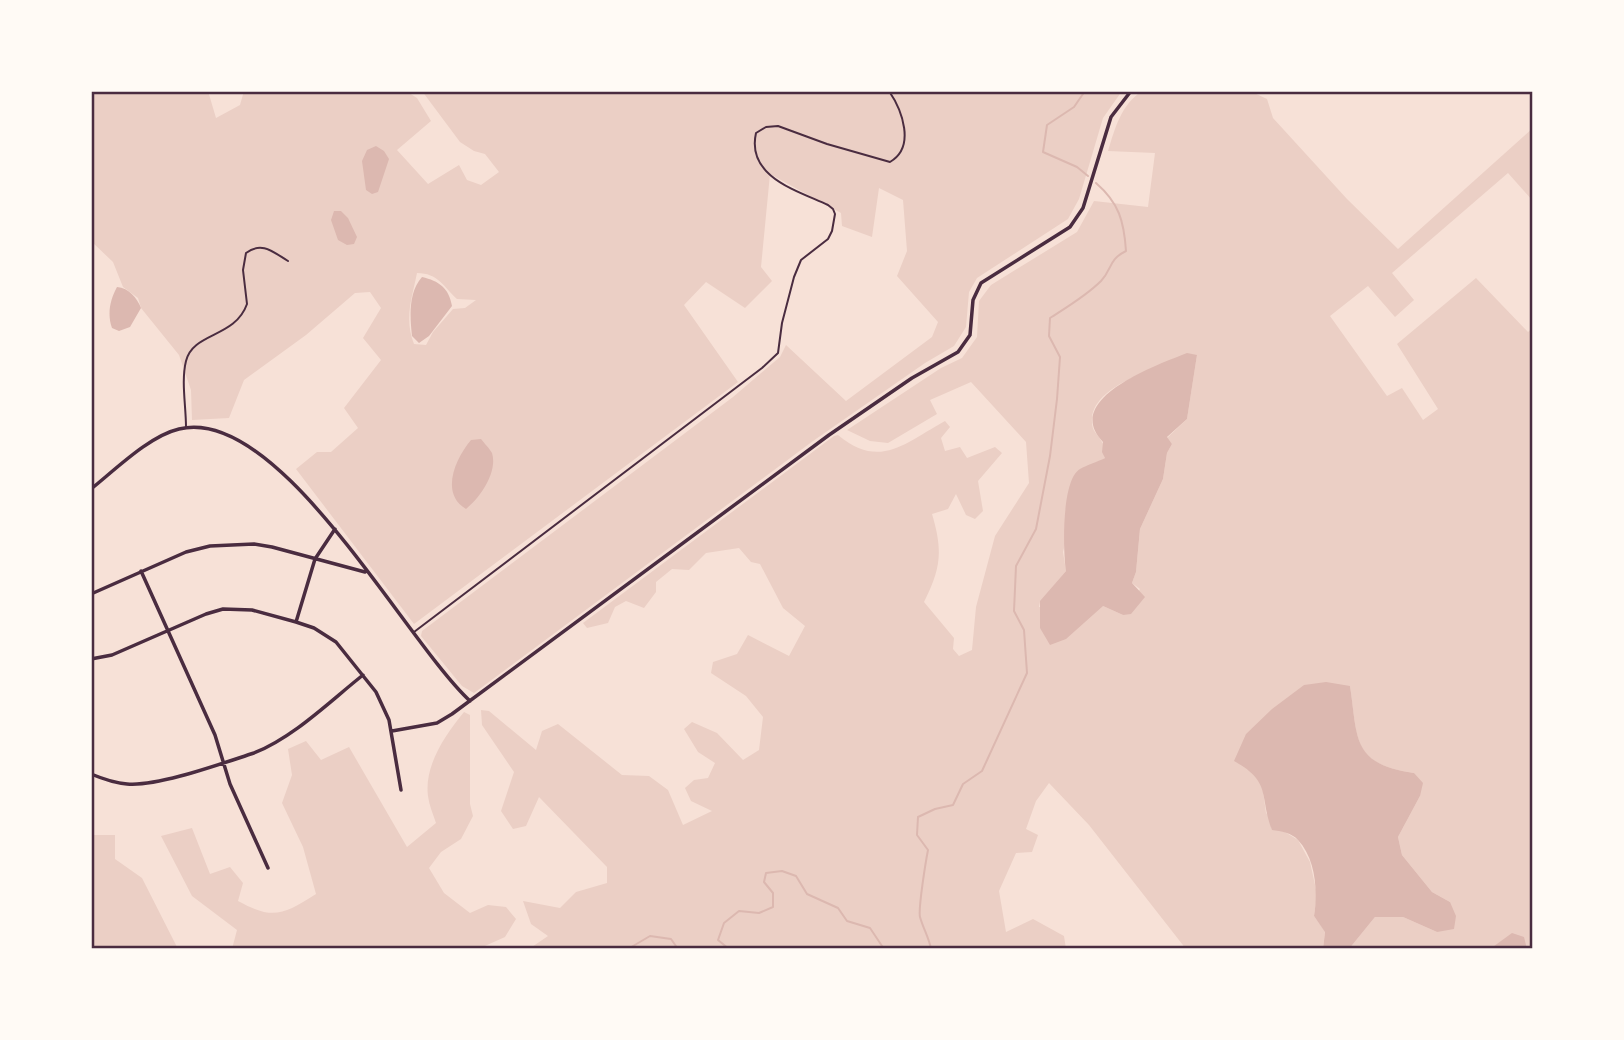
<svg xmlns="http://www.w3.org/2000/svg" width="1624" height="1040" viewBox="0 0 1624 1040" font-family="'IBM Plex Sans',sans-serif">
<rect width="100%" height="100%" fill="#f7e1d7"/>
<path fill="#ebcfc5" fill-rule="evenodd" d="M 91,91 L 208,91 L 216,118 L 240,105 L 244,91 L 406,91 L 417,98 L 431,121 L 397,150 L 428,184 L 459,165 L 467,180 L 481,185 L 499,172 L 485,154 L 474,151 L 460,142 L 422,91 L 1122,91 L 1103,118 L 1079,199 L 1068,219 L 977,278 L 969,292 L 966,327 L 954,346 L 925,363 L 813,441 L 474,693 L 462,686 L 421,636 L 422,631 L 733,397 L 780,357 L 786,345 L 846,401 L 932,337 L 938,322 L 897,276 L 907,251 L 903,200 L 879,188 L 872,237 L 842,226 L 841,213 L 770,174 L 761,267 L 772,281 L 745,308 L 706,282 L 684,305 L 738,382 L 414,624 L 296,469 L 317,452 L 331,452 L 358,428 L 344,408 L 381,360 L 363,338 L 381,308 L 370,292 L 355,293 L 306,335 L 244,380 L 229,418 L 192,420 L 191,390 L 179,355 L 141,308 L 138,298 L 123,287 L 113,262 L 91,241 ZM 417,273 C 438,273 444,287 457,299 L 476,300 L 465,308 L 453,309 L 433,332 L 426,345 L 414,344 C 404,319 412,298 417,273 Z
M 1142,91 L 1250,91 L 1267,99 L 1273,118 L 1347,199 L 1398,249 L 1533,128 L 1533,201 L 1508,173 L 1392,273 L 1414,300 L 1395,317 L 1368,286 L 1330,316 L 1387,396 L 1402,388 L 1423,420 L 1438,409 L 1397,344 L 1476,278 L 1528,332 L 1533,328 L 1533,949 L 1349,949 L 1375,917 L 1403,917 L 1437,932 L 1450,902 L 1432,892 L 1402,855 L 1398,837 L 1420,796 L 1414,773 C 1351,764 1358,739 1350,686 L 1247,768 L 1262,784 L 1266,813 L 1285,832 L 1298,840 L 1310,862 L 1317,894 L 1314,916 L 1325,931 L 1323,949 L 1186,949 L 1089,825 L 1049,783 L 1036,801 L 1026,829 L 1038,835 L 1032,852 L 1016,853 L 999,891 L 1006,932 L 1033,919 L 1064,936 L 1066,949 C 1049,949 1023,945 1008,949 L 529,949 L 548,936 L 531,924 L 523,901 L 560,908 L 576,892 L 607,883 L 607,867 L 539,797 L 526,826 L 513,829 L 501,811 L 514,772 L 482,725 L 481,710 L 489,711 L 536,750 L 542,731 L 558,724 L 622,775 L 649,776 L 668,790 L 683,825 L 712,811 L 691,801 L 685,788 L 694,780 L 708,778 L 715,763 L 698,752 L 684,729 L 692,722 L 717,733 L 743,760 L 759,750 L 763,717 L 746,696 L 711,673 L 713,662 L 737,654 L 748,635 L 789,656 L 805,626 L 783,608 L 760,564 L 751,562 L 739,548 L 706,553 L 689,570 L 672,569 L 656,582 L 656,592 L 644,608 L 626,601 L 615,607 L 608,623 L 587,628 L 583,623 L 834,436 L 838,435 C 880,470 905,443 945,421 L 950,427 L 941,438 L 945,451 L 960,447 L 967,458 L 995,447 L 1002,453 L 978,481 L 983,511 L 975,519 L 966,515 L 956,494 L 948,509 L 932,514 C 943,551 941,568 924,602 L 954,638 L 953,649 L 959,656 L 972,650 L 976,607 L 995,536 L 1029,483 L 1026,442 L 971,382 L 930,400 L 937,414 L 888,443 L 870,441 L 847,430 L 941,368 L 962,358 L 977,337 L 979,301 L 991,285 L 1077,232 L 1094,201 L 1148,207 L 1155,153 L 1108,151 C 1115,128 1121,105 1142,91 ZM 1197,355 L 1187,419 L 1167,438 L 1172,444 L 1167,453 L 1163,479 L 1140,529 L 1136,572 L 1132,583 L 1140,589 L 1123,615 L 1103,606 L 1039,607 L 1040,602 L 1066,571 L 1063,552 L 1084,469 L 1105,458 C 1104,453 1105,446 1102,442 C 1097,432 1091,432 1092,418 C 1095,382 1169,364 1197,355 Z
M 464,712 L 470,715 L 470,804 L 473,816 L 461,839 L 441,852 L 429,868 L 444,893 L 470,913 L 488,905 L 506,907 L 516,919 L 505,937 L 478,949 L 232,949 L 237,930 L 192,896 L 161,836 L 192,828 L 210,874 L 230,867 L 243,883 L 238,901 C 273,920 283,915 316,894 L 303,847 L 282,803 L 292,775 L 288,749 L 306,741 L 321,760 L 349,747 L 407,847 L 436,823 C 433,814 429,805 428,796 C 424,766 445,735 464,712 Z
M 91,835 L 115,835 L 115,859 L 142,878 L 178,949 L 91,949 Z"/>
<path fill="#dcb8b0" d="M 376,146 L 384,151 L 389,159 L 378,192 L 372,194 L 366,190 L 362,161 L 367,150 Z
M 334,211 L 341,211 L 348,218 L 357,237 L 354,244 L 347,245 L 338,240 L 331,220 Z
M 422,277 C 439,281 449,288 452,306 L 429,336 L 419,343 L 412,336 C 410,317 408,293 422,277 Z
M 117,287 C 129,288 137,298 141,308 L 130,327 L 119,331 L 112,328 C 107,314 110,300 117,287 Z
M 1187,353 L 1197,355 L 1187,419 L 1167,437 L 1172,444 L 1167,453 L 1163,479 L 1140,529 L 1136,572 L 1132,583 L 1145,597 L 1131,614 L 1123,615 L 1103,606 L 1066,639 L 1050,645 L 1040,628 L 1040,601 L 1066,571 C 1063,552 1061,480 1080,469 C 1087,465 1097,462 1105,458 L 1102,452 L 1103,442 C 1061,399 1157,365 1187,353 Z
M 481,439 C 484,443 490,449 492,453 C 498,472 480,498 466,509 C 440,494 455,459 471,440 Z
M 1326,682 L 1350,686 C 1358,738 1351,764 1414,773 L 1423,783 L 1420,796 L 1398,837 L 1402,855 L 1432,892 L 1450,902 L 1456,916 L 1454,929 L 1437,932 L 1403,917 L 1375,917 L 1349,949 L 1323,949 L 1325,932 L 1314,916 C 1318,892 1316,859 1298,840 C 1292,833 1281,831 1272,830 C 1259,795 1272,782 1234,761 L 1246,734 L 1272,709 L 1304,685 Z
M 1512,933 L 1524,937 L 1527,949 L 1490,949 Z"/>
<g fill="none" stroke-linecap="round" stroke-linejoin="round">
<path stroke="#dcb8b0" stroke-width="2" d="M 1085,91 L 1074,107 L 1047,125 L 1043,152 L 1077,167 L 1088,176
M 628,949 L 650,936 L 671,939 L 678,949
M 729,949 L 718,940 L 724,923 L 739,911 L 759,913 L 773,907 L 773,893 L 764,882 L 766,873 L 782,871 L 796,876 L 807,894 L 838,908 L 847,921 L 870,928 L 884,949
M 931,949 C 929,938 923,928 920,917 C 918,909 926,860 928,850 L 917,835 L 918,817 L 935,809 L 953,805 L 963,784 L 982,771 L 1027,673 L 1024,630 L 1014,611 L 1016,566 L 1036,529 L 1050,456 L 1057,399 L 1060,357 L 1049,336 L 1050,318 C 1067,307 1086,296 1101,281 C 1113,268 1108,260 1126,251 C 1124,221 1119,203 1096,183"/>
<path stroke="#4a2c40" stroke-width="2" d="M 186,427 C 186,406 181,381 186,361 C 193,332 235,338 247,304 L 243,270 L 246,253 C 262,241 273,252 288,261
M 414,632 L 762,368 L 778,353 L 782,323 L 794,277 L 801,260 L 828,239 L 832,231 L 835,214 L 833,209 L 828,205 C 798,191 746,177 756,133 L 766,127 L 778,126 L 827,144 L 890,162 C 916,147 902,110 889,91"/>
<path stroke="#4a2c40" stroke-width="3.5" d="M 1265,91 L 1281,91
M 91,489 C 115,470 149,436 179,429 C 279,404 405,641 470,701
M 335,529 L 315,559 L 296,622 L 314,628 L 336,642 L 376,692 L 389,720 L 401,790
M 141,571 L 215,735 L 230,784 L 268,868
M 91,594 L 186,552 L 210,546 L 254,544 L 272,547 L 365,572
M 91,659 L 112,655 L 206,614 L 223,609 L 252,610 L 296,622
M 392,731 L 437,723 L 452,714 L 829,435 L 912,378 L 958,352 L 970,335 L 973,300 L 981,283 L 1070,227 L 1083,208 L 1111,117 L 1131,91
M 91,774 C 103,779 114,783 127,784 C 157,787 223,763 254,753 C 294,737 329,702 363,675"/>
</g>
<rect width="1624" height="1040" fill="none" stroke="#fffaf5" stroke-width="186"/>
<rect x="93" y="93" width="1438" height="854" fill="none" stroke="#4a2c40" stroke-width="2.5"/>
</svg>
